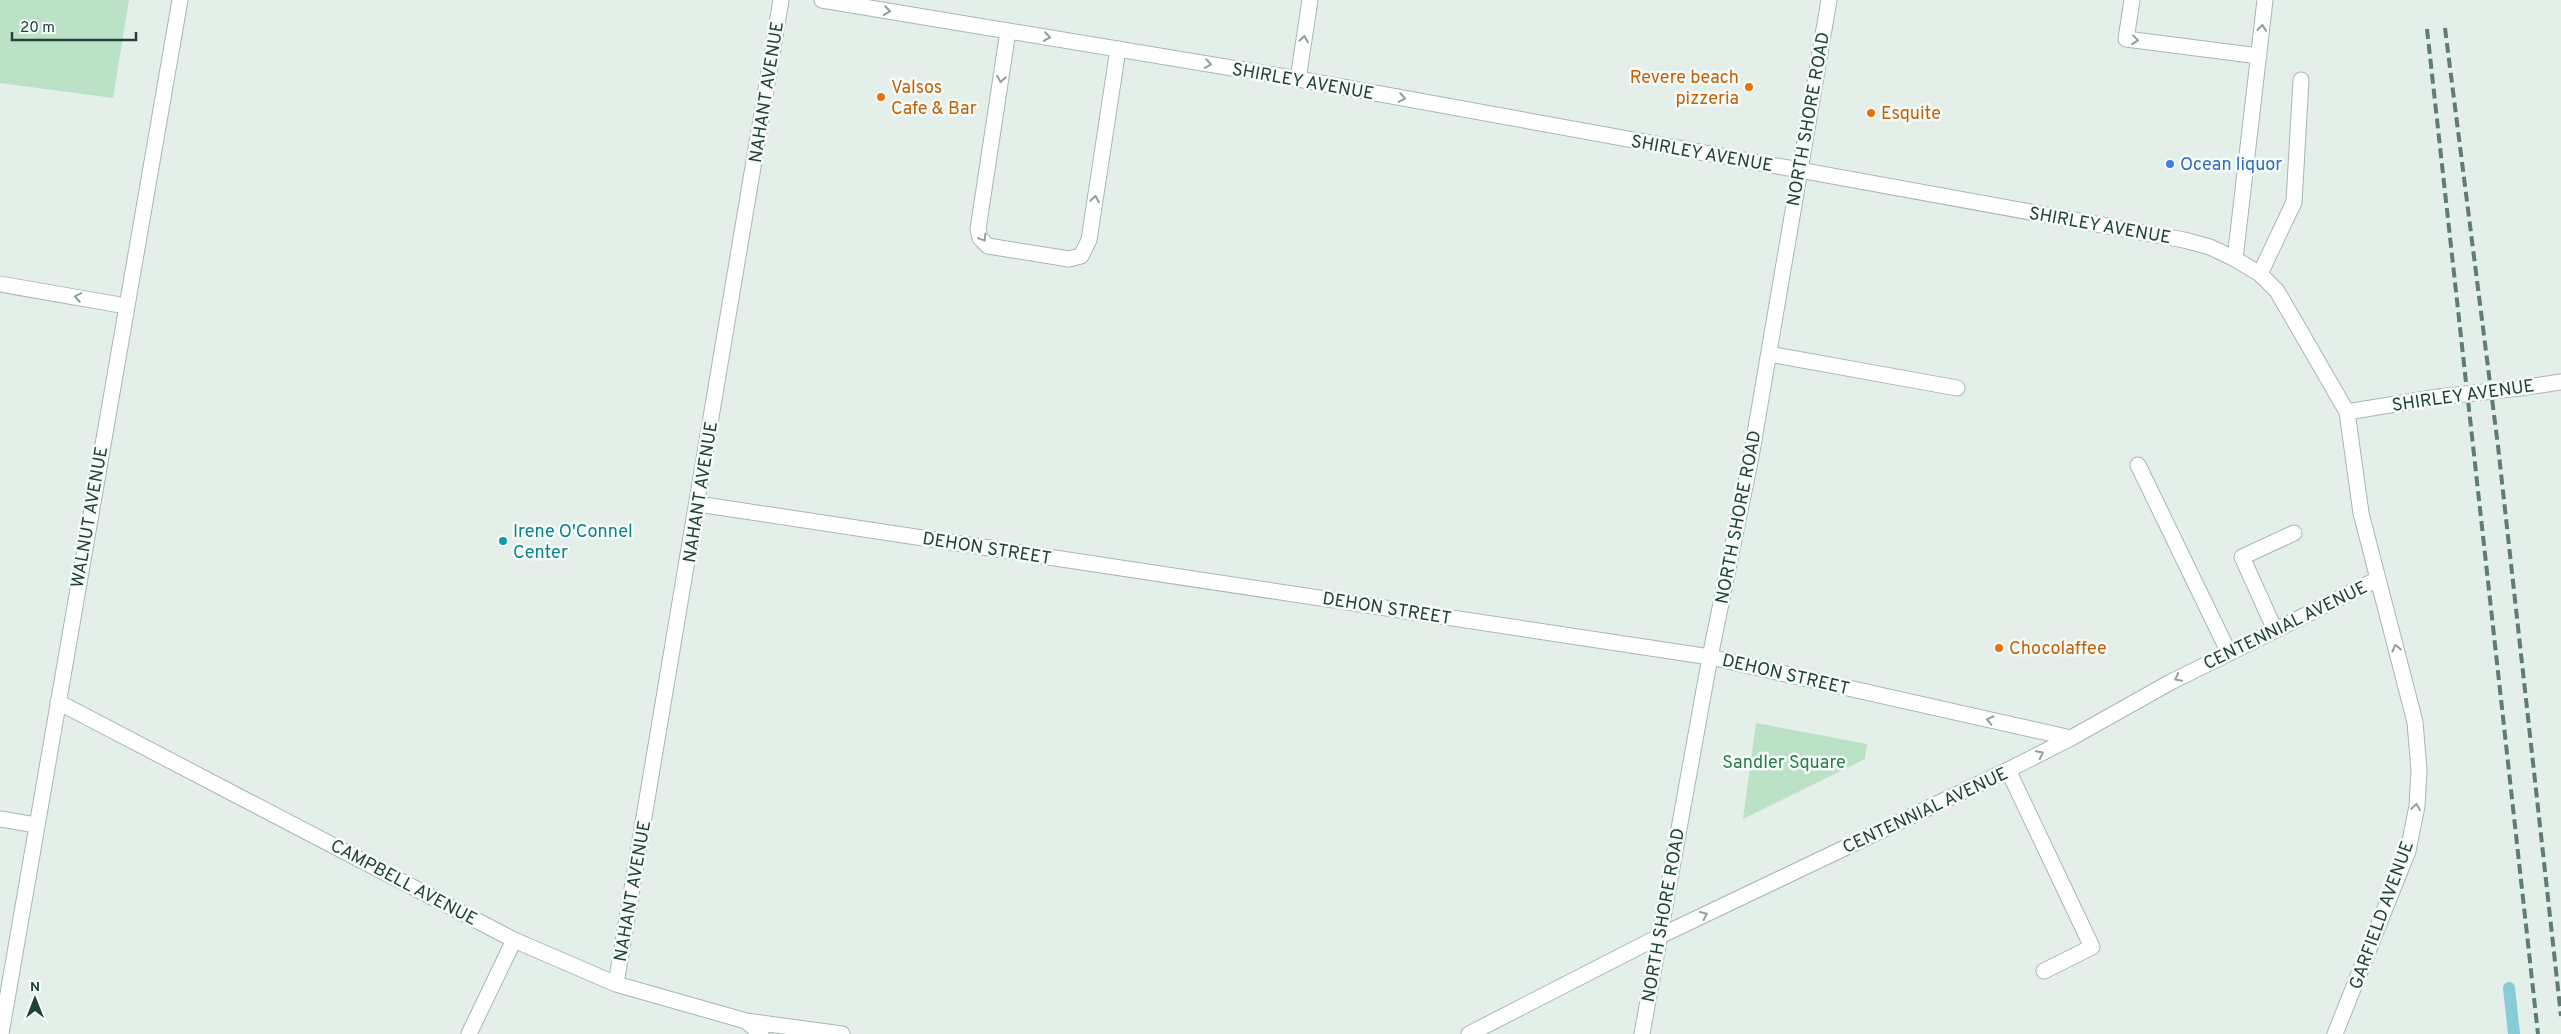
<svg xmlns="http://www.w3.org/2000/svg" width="2561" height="1034" viewBox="0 0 2561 1034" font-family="Overpass,sans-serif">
<rect width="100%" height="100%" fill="#e4efea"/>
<path fill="#bbe1c6" d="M 0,0 L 129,0 L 113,98 L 0,83 Z
M 1756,723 L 1867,744 L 1865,759 L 1743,819 Z"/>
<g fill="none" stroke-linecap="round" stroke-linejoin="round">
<path stroke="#88ccd8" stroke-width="12" d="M 2509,988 L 2514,1034"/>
<defs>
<path id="service" d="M 2132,0 L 2126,39 L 2259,56
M 1008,31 L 978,229 L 980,238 L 988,246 L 1069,259 L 1081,256 L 1089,240 L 1118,49
M 2235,259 L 2265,0
M 2260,274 L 2294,202 L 2301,80
M 1769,354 L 1957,388
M 2138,465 L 2229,653
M 2275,630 L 2242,557 L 2294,533
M 2008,770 L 2092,947 L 2044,971"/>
<path id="minor" d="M 1298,79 L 1310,0
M 0,284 L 126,306
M 698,504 L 1710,657 L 2071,738
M 58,702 L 514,940 L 616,984 L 746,1021 L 761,1034
M 0,819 L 36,825
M 616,984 L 781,0
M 746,1021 L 842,1034
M 1,1034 L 180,0
M 469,1034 L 514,940
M 2335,1034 L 2408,851 L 2417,806 L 2419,770 L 2415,722 L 2378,579"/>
<path id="tertiary" d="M 822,0 L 1298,79 L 2184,240 L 2210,247 L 2235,259 L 2260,274 L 2277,291 L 2347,412 L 2361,513 L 2378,579 L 2169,683 L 2071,738 L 2008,770 L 1660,936 L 1469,1034
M 2520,388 L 2561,382
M 2347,412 L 2438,397"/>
<path id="secondary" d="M 1642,1034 L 1710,657 L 1751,457 L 1829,0"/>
</defs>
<use href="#service" stroke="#a6b8b1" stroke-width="17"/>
<use href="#minor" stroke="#a6b8b1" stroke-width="17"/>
<use href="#tertiary" stroke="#a6b8b1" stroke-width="17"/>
<use href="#secondary" stroke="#a1bbb2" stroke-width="17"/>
<use href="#service" stroke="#fff" stroke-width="15"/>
<use href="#minor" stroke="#fff" stroke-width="15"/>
<use href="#tertiary" stroke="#fff" stroke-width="15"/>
<use href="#secondary" stroke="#fff" stroke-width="15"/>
<path stroke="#5c7e74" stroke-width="4" stroke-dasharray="10 5" stroke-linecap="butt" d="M 2445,28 L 2498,446 L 2561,1016
M 2427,29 L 2538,1034"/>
<defs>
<path id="tertiary-bridge" d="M 2438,397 L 2520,388"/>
</defs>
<use href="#tertiary-bridge" stroke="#a6b8b1" stroke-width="17" stroke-linecap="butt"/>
<use href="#tertiary-bridge" stroke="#fff" stroke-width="15"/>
</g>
<defs><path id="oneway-chevron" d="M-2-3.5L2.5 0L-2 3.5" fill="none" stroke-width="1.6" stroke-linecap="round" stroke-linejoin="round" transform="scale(1.25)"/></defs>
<g stroke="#90a09c">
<use href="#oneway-chevron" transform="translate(887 11) rotate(9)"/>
<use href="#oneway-chevron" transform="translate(2262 28) rotate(-84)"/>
<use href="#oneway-chevron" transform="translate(1047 37) rotate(9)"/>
<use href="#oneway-chevron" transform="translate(1304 39) rotate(-81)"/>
<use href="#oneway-chevron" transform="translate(2135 40) rotate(7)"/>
<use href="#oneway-chevron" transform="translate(1208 64) rotate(9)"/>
<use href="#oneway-chevron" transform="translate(1001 79) rotate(99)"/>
<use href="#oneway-chevron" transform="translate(1402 98) rotate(10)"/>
<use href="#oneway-chevron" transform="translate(1095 199) rotate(-81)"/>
<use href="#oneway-chevron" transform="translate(983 238) rotate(59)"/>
<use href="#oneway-chevron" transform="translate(78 297) rotate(-170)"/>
<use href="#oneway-chevron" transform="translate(2396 648) rotate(-104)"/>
<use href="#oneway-chevron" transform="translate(2178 678) rotate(153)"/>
<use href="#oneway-chevron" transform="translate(1990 720) rotate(-167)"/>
<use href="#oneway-chevron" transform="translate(2040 754) rotate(-27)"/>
<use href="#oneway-chevron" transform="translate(2416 807) rotate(-82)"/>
<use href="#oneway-chevron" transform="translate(1704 915) rotate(-25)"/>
</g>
<g fill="#e8710a" stroke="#f5fbf8" stroke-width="2">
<circle cx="1749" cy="87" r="5"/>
<circle cx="881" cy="97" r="5"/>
<circle cx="1871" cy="113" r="5"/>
<circle cx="1999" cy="648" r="5"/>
</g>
<circle fill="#3f7fe0" stroke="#f5fbf8" stroke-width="2" cx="2170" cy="164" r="5"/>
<circle fill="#0f9aa8" stroke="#f5fbf8" stroke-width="2" cx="503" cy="541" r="5"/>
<g text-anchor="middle" stroke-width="5" stroke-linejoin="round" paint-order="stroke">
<g font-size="18" fill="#c56008" stroke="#f5fbf8" text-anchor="start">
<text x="1739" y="83" text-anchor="end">Revere beach<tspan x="1739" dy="21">pizzeria</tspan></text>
<text x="891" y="93">Valsos<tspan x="891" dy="21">Cafe &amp; Bar</tspan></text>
<text x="1881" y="119">Esquite</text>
<text x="2009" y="654">Chocolaffee</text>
</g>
<g font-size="18" fill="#214239" stroke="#f5fbf8">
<text transform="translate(1303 81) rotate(10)" y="6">SHIRLEY AVENUE</text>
<text transform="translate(766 92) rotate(-81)" y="6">NAHANT AVENUE</text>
<text transform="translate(1808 119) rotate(-80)" y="6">NORTH SHORE ROAD</text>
<text transform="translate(1702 153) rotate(10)" y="6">SHIRLEY AVENUE</text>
<text transform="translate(2100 225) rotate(10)" y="6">SHIRLEY AVENUE</text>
<text transform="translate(2463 395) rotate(-8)" y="6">SHIRLEY AVENUE</text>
<text transform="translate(700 492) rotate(-81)" y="6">NAHANT AVENUE</text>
<text transform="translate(89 517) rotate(-80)" y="6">WALNUT AVENUE</text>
<text transform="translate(1738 517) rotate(-79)" y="6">NORTH SHORE ROAD</text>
<text transform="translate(987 548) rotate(9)" y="6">DEHON STREET</text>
<text transform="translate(1387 608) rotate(9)" y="6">DEHON STREET</text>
<text transform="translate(2285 625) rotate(-26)" y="6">CENTENNIAL AVENUE</text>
<text transform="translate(1786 674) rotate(13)" y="6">DEHON STREET</text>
<text transform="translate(1925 810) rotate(-25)" y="6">CENTENNIAL AVENUE</text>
<text transform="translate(404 882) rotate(28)" y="6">CAMPBELL AVENUE</text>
<text transform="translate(632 891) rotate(-80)" y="6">NAHANT AVENUE</text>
<text transform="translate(1663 915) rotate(-80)" y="6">NORTH SHORE ROAD</text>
<text transform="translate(2381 915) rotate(-70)" y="6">GARFIELD AVENUE</text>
</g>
<g font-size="18" fill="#366cbe" stroke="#f5fbf8" text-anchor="start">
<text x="2180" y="170">Ocean liquor</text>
</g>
<g font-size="18" fill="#0d838f" stroke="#f5fbf8" text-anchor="start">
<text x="513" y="537">Irene O'Connel<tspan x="513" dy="21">Center</tspan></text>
</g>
<g font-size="18" fill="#287d48" stroke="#f5fbf8">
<text x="1784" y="768">Sandler Square</text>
</g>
</g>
<g transform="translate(35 999)" stroke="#f5fbf8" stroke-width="4" paint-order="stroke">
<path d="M0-4L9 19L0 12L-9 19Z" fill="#214239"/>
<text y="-8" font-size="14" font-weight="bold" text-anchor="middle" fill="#214239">N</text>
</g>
<path d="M12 32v8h124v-8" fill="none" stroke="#214239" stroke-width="2.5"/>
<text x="20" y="32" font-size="15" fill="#214239" stroke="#f5fbf8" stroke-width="4" paint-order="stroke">20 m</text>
</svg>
